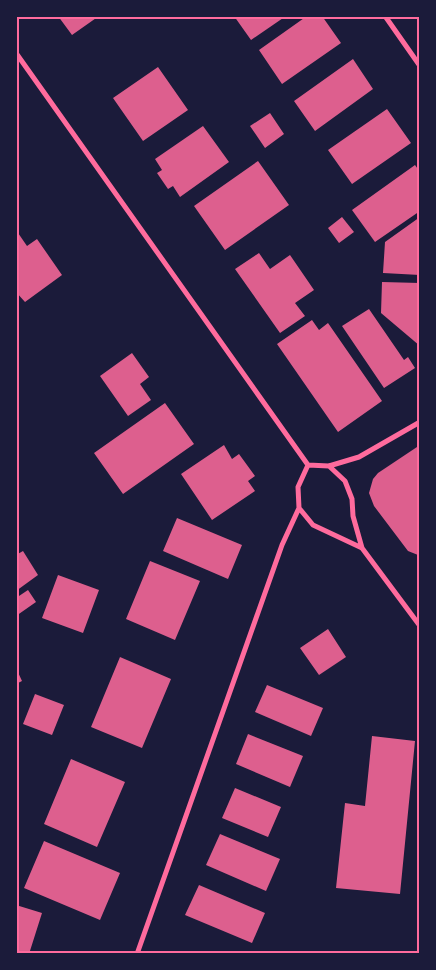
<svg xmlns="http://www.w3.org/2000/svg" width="436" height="970" viewBox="0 0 436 970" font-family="Mulish,sans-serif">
<rect width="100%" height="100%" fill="#1b1b3a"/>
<path fill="#dd5f8e" d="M 58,16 L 99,16 L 72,35 Z
M 234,16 L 286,16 L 251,40 Z
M 307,16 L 322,16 L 341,43 L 282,84 L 259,50 Z
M 353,59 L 373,89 L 315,131 L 294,101 Z
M 158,67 L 188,110 L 143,141 L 113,98 Z
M 387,109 L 411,143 L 352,184 L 328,150 Z
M 270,113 L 284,134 L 265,148 L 250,126 Z
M 203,126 L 229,162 L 180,197 L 173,186 L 168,189 L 157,173 L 162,170 L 155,159 Z
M 258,161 L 289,205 L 225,250 L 194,206 Z
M 415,165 L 420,172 L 420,211 L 375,242 L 352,210 Z
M 342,217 L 354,232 L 339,243 L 328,228 Z
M 420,217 L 420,275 L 383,273 L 385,242 Z
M 16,230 L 27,246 L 37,239 L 62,275 L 25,302 L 16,292 Z
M 259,253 L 270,269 L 290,255 L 314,290 L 295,303 L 305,316 L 280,333 L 235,269 Z
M 382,282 L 420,283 L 420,346 L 381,313 Z
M 369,309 L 404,360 L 408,357 L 415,368 L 384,388 L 342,326 Z
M 312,320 L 319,330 L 328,323 L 382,401 L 338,432 L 277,344 Z
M 132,353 L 149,377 L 140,384 L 151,400 L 128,416 L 100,376 Z
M 165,403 L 194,444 L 123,494 L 94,453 Z
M 224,445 L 232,459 L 239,454 L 255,476 L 248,481 L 255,491 L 212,520 L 181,474 Z
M 420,445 L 420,555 L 418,555 L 408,551 L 374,506 L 369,493 L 373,479 L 378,473 Z
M 177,518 L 242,545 L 228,579 L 163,551 Z
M 23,551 L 38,575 L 16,591 L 16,555 Z
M 150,561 L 200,581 L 175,640 L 126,619 Z
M 58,575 L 99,590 L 83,633 L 42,618 Z
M 28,590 L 36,602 L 16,616 L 16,598 Z
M 328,629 L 346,657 L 319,675 L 300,648 Z
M 120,657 L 171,679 L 142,748 L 91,727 Z
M 16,668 L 22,681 L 16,684 Z
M 267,685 L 323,708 L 311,736 L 255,712 Z
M 35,694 L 64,705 L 52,735 L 23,724 Z
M 248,734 L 303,756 L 290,787 L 236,764 Z
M 372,736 L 415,741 L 400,894 L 336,888 L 345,803 L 365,806 Z
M 71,759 L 125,782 L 97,847 L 44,824 Z
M 235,788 L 281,807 L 268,837 L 222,818 Z
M 220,834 L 280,859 L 266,891 L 206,865 Z
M 44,841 L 120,873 L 100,920 L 24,888 Z
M 199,885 L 265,913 L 252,943 L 185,915 Z
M 16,905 L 42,913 L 29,954 L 16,954 Z"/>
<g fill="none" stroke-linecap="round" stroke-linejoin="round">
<path stroke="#ff6b9d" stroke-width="5" d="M 385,16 L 420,66
M 16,53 L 308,465
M 308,465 L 329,466 L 359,457 L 420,422
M 329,466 L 345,481 L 352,499 L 353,516 L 362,548 L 420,626
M 299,508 L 313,525 L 362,548
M 137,954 L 282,545 L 299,508 L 298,487 L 308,465"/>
</g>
<rect width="436" height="970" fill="none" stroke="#1b1b3a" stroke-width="35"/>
<rect x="18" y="18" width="400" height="934" fill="none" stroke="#ff6b9d" stroke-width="2"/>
</svg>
